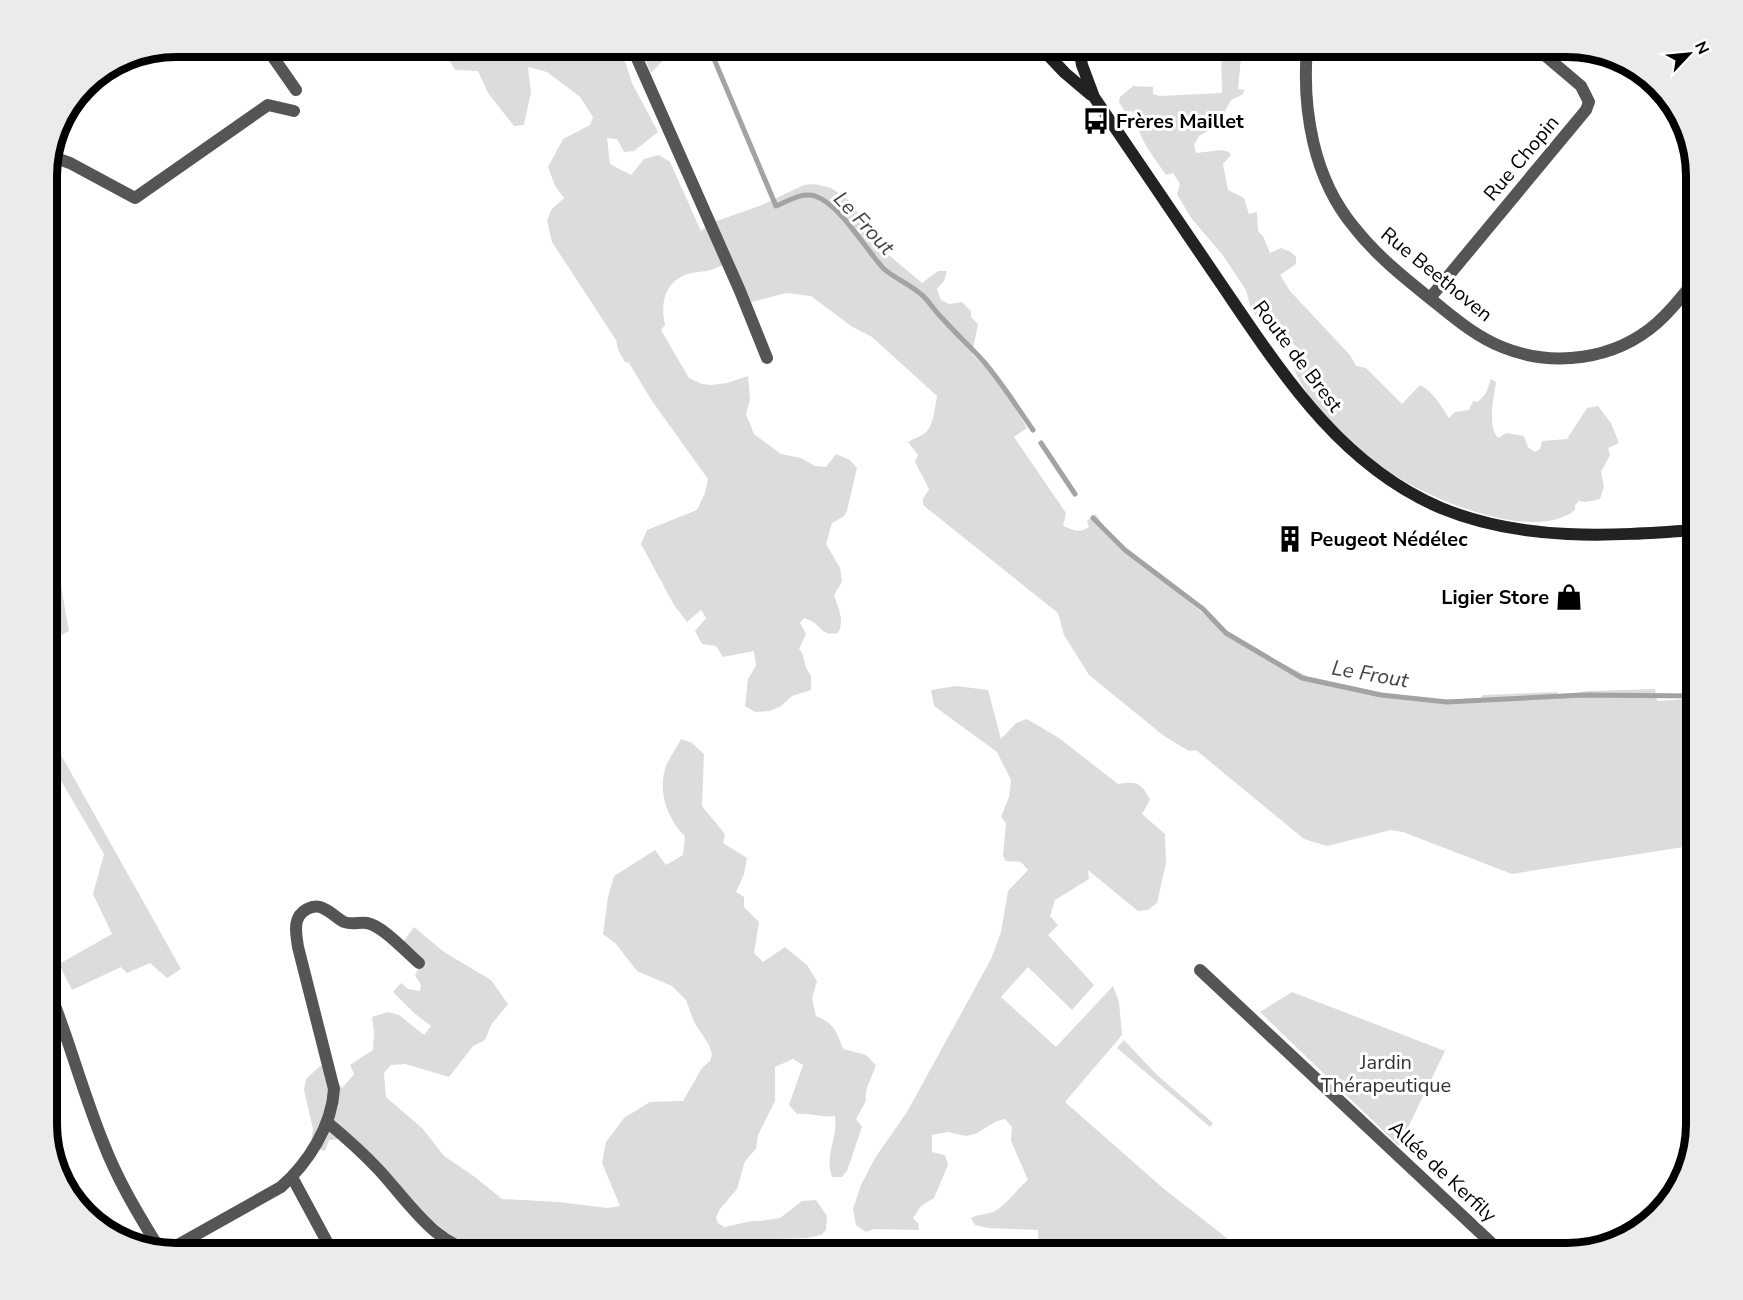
<svg xmlns="http://www.w3.org/2000/svg" width="1743" height="1300" viewBox="0 0 1743 1300" font-family="'Nunito Sans',sans-serif">
<rect width="100%" height="100%" fill="#fff"/>
<path fill="#dcdcdc" d="M 450,47 L 618,47 L 626,64 L 632,83 L 658,132 L 634,151 L 624,152 L 617,139 L 607,138 L 610,164 L 631,175 L 644,159 L 659,155 L 670,162 L 701,231 L 711,223 L 762,205 L 804,185 L 814,184 L 831,188 L 847,199 L 858,213 L 870,239 L 922,283 L 938,271 L 947,271 L 944,281 L 937,289 L 941,300 L 949,304 L 962,302 L 971,311 L 971,317 L 978,324 L 972,354 C 995,375 1012,401 1027,428 L 1014,437 L 1066,513 L 1063,526 C 1074,530 1079,534 1089,527 L 1087,521 L 1095,514 L 1123,551 L 1163,580 L 1212,621 L 1245,644 L 1307,676 L 1387,694 L 1415,698 L 1442,700 L 1480,698 L 1483,695 L 1557,692 L 1558,696 L 1588,691 L 1655,689 L 1657,701 L 1687,699 L 1686,688 L 1696,687 L 1696,845 L 1512,874 L 1403,832 L 1391,830 L 1327,846 L 1304,839 L 1196,750 L 1189,751 L 1164,736 L 1089,675 L 1064,635 L 1058,613 L 923,505 L 923,499 L 929,489 L 915,462 L 918,455 L 908,442 C 914,438 920,437 925,433 C 934,426 935,406 937,396 L 872,337 L 851,326 L 811,296 L 786,293 L 748,303 L 730,262 C 722,265 715,269 707,271 C 701,272 694,272 688,274 C 665,281 660,303 665,325 L 661,330 L 689,378 L 702,384 L 711,385 L 727,383 L 748,376 L 750,399 L 746,414 L 754,434 L 781,454 L 801,458 L 815,466 L 826,467 L 836,454 L 850,460 L 857,468 L 847,511 L 843,517 L 832,523 L 826,544 L 840,568 L 842,582 L 834,595 C 838,608 845,620 838,633 C 827,635 825,633 817,625 C 814,621 808,620 804,618 L 800,623 L 806,634 L 799,649 C 806,655 802,665 811,675 L 811,690 L 792,696 L 781,706 L 770,711 L 755,712 L 745,706 L 748,679 L 756,666 L 754,651 L 723,657 L 716,646 L 702,644 L 695,631 L 706,618 L 701,610 L 687,622 L 674,605 L 641,544 L 647,530 L 697,510 L 705,493 L 708,479 L 652,401 L 629,363 L 625,362 L 618,350 L 616,340 L 552,242 L 547,221 L 551,210 L 564,198 L 555,186 L 548,167 L 563,139 L 590,125 L 593,117 L 580,97 L 547,72 L 528,67 L 531,92 L 524,125 L 514,126 L 488,93 L 478,71 L 455,70 L 447,57 L 445,49 Z
M 640,47 L 672,47 L 673,50 L 651,73 Z
M 1221,47 L 1242,47 L 1238,89 L 1245,90 L 1242,95 L 1231,100 L 1218,125 L 1199,136 L 1194,145 L 1196,153 L 1222,150 L 1229,152 L 1231,155 L 1223,164 L 1228,190 L 1244,198 L 1249,214 L 1257,212 L 1258,231 L 1263,236 L 1270,253 L 1281,248 L 1291,252 L 1296,257 L 1296,264 L 1280,275 L 1290,291 L 1350,355 L 1356,366 L 1366,368 L 1402,404 L 1420,385 C 1433,391 1441,406 1449,418 L 1455,412 L 1469,410 L 1473,401 L 1478,402 L 1486,393 L 1491,379 L 1496,382 C 1494,398 1487,425 1498,438 L 1506,433 L 1524,436 L 1528,447 L 1535,452 L 1540,449 L 1542,441 L 1567,439 L 1587,408 L 1598,406 L 1611,423 L 1619,443 L 1608,448 L 1610,455 L 1601,472 L 1604,487 L 1600,499 L 1586,502 L 1579,501 L 1575,505 L 1575,510 C 1531,546 1414,493 1375,462 C 1345,438 1302,400 1292,361 L 1300,350 L 1275,327 L 1259,320 L 1251,309 L 1246,290 L 1222,254 L 1191,218 L 1177,194 L 1180,184 L 1173,173 L 1166,175 C 1157,161 1143,145 1138,128 C 1136,120 1138,116 1131,111 L 1126,113 L 1119,102 L 1120,97 L 1133,86 L 1153,87 L 1153,94 L 1160,96 L 1222,93 Z
M 47,563 L 61,586 L 69,631 L 47,643 Z
M 956,686 L 988,690 L 1001,739 L 1016,723 L 1027,719 L 1059,738 L 1118,784 C 1137,781 1141,782 1150,800 L 1142,814 L 1165,834 L 1166,863 L 1157,903 L 1148,910 L 1138,911 L 1088,870 L 1089,879 L 1055,900 L 1050,916 L 1058,925 L 1048,935 L 1094,985 L 1072,1010 L 1028,967 L 1001,997 L 1056,1047 L 1113,986 L 1119,1002 L 1122,1035 L 1065,1102 L 1164,1189 L 1246,1253 L 1054,1253 L 1038,1244 L 1038,1230 L 988,1228 L 975,1225 L 971,1218 C 980,1213 988,1215 995,1211 C 1008,1203 1016,1190 1028,1180 L 1011,1141 L 1012,1127 L 1005,1119 L 997,1121 L 975,1134 L 966,1136 L 948,1132 L 932,1135 L 932,1152 L 945,1155 L 948,1165 L 934,1198 L 921,1206 L 913,1218 L 918,1223 L 919,1230 L 874,1229 L 866,1232 L 856,1225 L 853,1209 L 861,1185 L 875,1158 L 907,1112 L 991,959 L 1001,932 L 1008,891 L 1028,870 L 1021,862 L 1006,861 L 1003,856 L 1006,823 L 1001,817 L 1009,797 L 1011,780 L 997,752 L 934,706 L 931,690 Z
M 47,738 L 60,753 L 181,969 L 167,978 L 150,963 L 127,973 L 121,967 L 72,990 L 59,964 L 112,934 L 93,894 L 104,854 L 47,757 Z
M 681,739 L 692,743 L 704,754 L 702,806 L 725,834 L 723,843 L 747,858 L 744,874 L 736,892 L 744,897 L 744,907 L 759,922 L 754,953 L 763,962 L 785,947 L 807,965 L 817,981 L 812,998 L 816,1016 C 834,1023 837,1032 843,1049 L 866,1055 L 876,1065 C 872,1078 864,1088 866,1101 L 856,1119 L 862,1127 L 847,1171 L 842,1177 L 832,1177 C 824,1153 838,1141 835,1116 C 822,1118 811,1113 797,1114 L 789,1105 L 803,1065 L 793,1059 L 775,1067 L 775,1101 L 758,1135 L 756,1149 L 745,1161 L 737,1189 L 720,1209 L 716,1217 L 718,1223 L 724,1227 L 752,1221 L 761,1221 L 780,1218 L 802,1201 L 816,1200 L 827,1216 L 826,1230 L 821,1235 L 807,1238 L 777,1239 L 723,1244 L 691,1253 L 507,1253 L 482,1249 L 452,1236 L 421,1212 L 340,1139 L 329,1140 L 325,1151 L 317,1149 L 311,1142 L 313,1129 L 304,1090 L 306,1079 L 320,1066 L 326,1065 L 342,1088 L 354,1074 L 350,1065 L 373,1050 L 374,1032 L 372,1017 L 388,1012 L 399,1015 L 424,1035 L 431,1026 L 414,1013 L 393,992 L 401,983 L 408,989 L 420,991 L 421,985 L 415,975 L 420,966 L 404,941 L 414,927 L 444,952 L 491,980 L 508,1004 L 491,1025 L 485,1040 L 473,1046 L 449,1077 L 405,1064 L 391,1065 L 384,1073 L 386,1097 L 423,1129 L 444,1156 L 475,1177 L 502,1199 L 559,1202 L 607,1208 L 620,1206 L 602,1163 L 606,1142 L 624,1118 L 650,1102 L 683,1101 L 702,1068 L 710,1061 L 712,1054 L 709,1045 L 694,1022 L 686,1000 L 672,986 L 637,971 L 616,944 L 603,934 L 608,897 L 614,876 L 655,850 L 666,865 L 683,855 L 685,836 C 668,820 658,793 665,769 C 668,759 676,749 681,739 Z
M 1292,992 L 1445,1051 L 1399,1146 L 1260,1012 Z
M 1124,1040 L 1157,1075 L 1213,1123 L 1210,1127 L 1117,1048 Z"/>
<g fill="none" stroke-linecap="round" stroke-linejoin="round">
<path stroke="#a3a3a3" stroke-width="5" d="M 709,47 L 776,206 C 788,201 802,192 815,196 C 841,205 865,249 884,269 C 894,278 910,284 922,295 C 930,302 935,312 943,319 C 956,334 971,347 984,362 C 1002,383 1017,407 1033,430
M 1041,443 L 1075,494
M 1093,518 L 1125,550 L 1203,609 L 1226,633 L 1302,678 L 1381,695 L 1447,702 L 1583,695 L 1696,696"/>
<path stroke="#555" stroke-width="12" d="M 266,47 L 296,90
M 632,47 L 740,291 L 767,358
M 1307,47 C 1302,109 1313,178 1354,227 C 1375,254 1401,275 1427,296 C 1451,315 1474,336 1502,347 C 1553,368 1615,360 1657,323 C 1672,310 1684,294 1696,279
M 50,156 L 70,163 L 135,198 L 268,105 L 294,111
M 1430,298 L 1586,110 L 1589,102 L 1581,86 L 1535,47
M 1200,970 L 1502,1253
M 47,985 C 68,1036 82,1090 103,1142 C 117,1179 138,1214 159,1248
M 327,1122 C 345,1137 362,1152 378,1169 C 408,1201 435,1247 481,1253
M 292,1177 L 333,1253
M 167,1251 L 281,1187 C 308,1163 332,1126 334,1089 L 298,947 C 296,933 292,917 307,909 C 311,907 316,906 320,907 C 330,910 336,918 344,922 C 352,925 359,922 367,923 C 383,926 407,953 419,963"/>
<path stroke="#222" stroke-width="12" d="M 1034,47 C 1046,58 1061,57 1073,47
M 1079,47 L 1082,65 L 1094,97 C 1135,157 1176,218 1217,278 C 1278,367 1337,464 1441,508 C 1523,542 1611,536 1696,530
M 1047,54 L 1065,73 L 1091,95"/>
</g>
<defs>
<symbol id="bus-bare" viewBox="-9 -9 18 18"><path d="M-5-6H5V4H4V6H2V4H-2V6H-4V4H-5ZM-3.5-4V0h7V-4ZM-3.5 1.2v1.5H-2V1.2ZM2 1.2v1.5H3.5V1.2Z" fill="#000" stroke="#fff" stroke-width="2.5" paint-order="stroke"/></symbol>
<symbol id="building-bare" viewBox="-9 -9 18 18"><path d="M-4-6H4V6H1V3H-1V6H-4ZM-2.5-4.3h1.7v1.8h-1.7ZM.8-4.3h1.7v1.8H.8ZM-2.5-1h1.7V.8h-1.7ZM.8-1h1.7V.8H.8Z" fill="#000" stroke="#fff" stroke-width="2.5" paint-order="stroke"/></symbol>
<symbol id="shop-bare" viewBox="-9 -9 18 18"><path d="M-5-2.5h2.3a2.7 3.5 0 0 1 5.4 0H5L5.5 6h-11ZM-1.5-2.5h3a1.5 2.3 0 0 0-3 0Z" fill="#000" stroke="#fff" stroke-width="2.5" paint-order="stroke"/></symbol>
</defs>
<g fill-rule="evenodd">
<use href="#bus-bare" x="1077" y="102" width="38" height="38"/>
<use href="#building-bare" x="1271" y="520" width="38" height="38"/>
<use href="#shop-bare" x="1550" y="578" width="38" height="38"/>
</g>
<g text-anchor="middle" stroke-width="6" stroke-linejoin="round" paint-order="stroke">
<g font-size="20" font-weight="bold" fill="#000" stroke="#fff" text-anchor="start">
<text x="1116" y="128">Frères Maillet</text>
<text x="1310" y="546">Peugeot Nédélec</text>
<text x="1549" y="604" text-anchor="end">Ligier Store</text>
</g>
<g font-size="20" fill="#000" stroke="#fff">
<text transform="translate(1521 158) rotate(-50)" y="7">Rue Chopin</text>
<text transform="translate(1437 274) rotate(39)" y="7">Rue Beethoven</text>
<text transform="translate(1298 356) rotate(53)" y="7">Route de Brest</text>
<text transform="translate(1443 1171) rotate(43)" y="7">Allée de Kerfily</text>
</g>
<g font-size="20" fill="#333" stroke="#fff">
<text x="1386" y="1069">Jardin<tspan x="1386" dy="23">Thérapeutique</tspan></text>
</g>
<g font-size="21" font-style="italic" fill="#444" stroke="#fff">
<text transform="translate(864 223) rotate(47)" y="7">Le Frout</text>
<text transform="translate(1370 674) rotate(10)" y="7">Le Frout</text>
</g>
</g>
<path d="M0 0H1743V1300H0ZM176 57H1567A119 119 0 0 1 1686 176V1124A119 119 0 0 1 1567 1243H176A119 119 0 0 1 57 1124V176A119 119 0 0 1 176 57Z" fill="#ebebeb" fill-rule="evenodd"/>
<path fill="none" stroke="#000" stroke-width="8" d="M176 57H1567A119 119 0 0 1 1686 176V1124A119 119 0 0 1 1567 1243H176A119 119 0 0 1 57 1124V176A119 119 0 0 1 176 57Z"/>
<g transform="translate(1689 54) rotate(64)" stroke="#ffffff" stroke-width="4.5" paint-order="stroke">
<path d="M0-4.5L10 22L0 15L-10 22Z" fill="#000000"/>
<text y="-9" font-size="16" font-weight="bold" text-anchor="middle" fill="#000000">N</text>
</g>
</svg>
